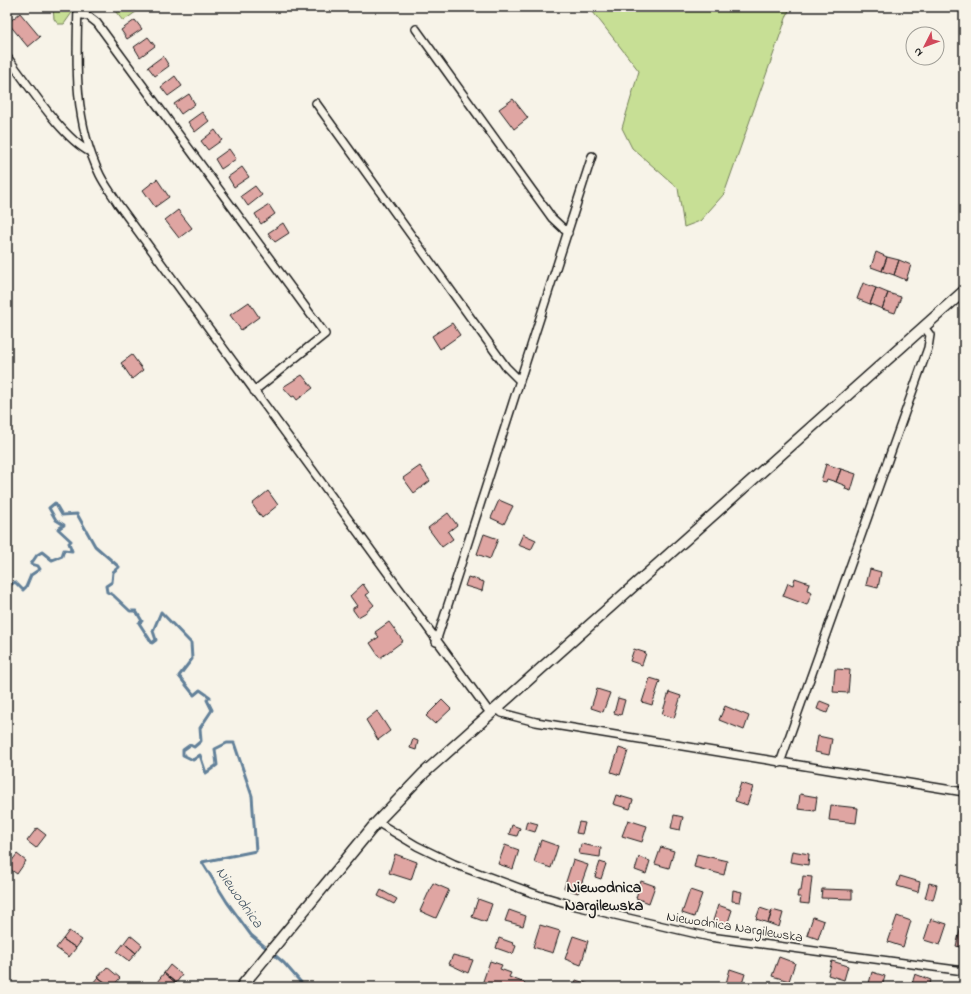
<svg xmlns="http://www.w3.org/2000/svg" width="971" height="994" viewBox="0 0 971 994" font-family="'Indie Flower',sans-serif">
<rect width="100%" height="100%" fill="#f7f3e8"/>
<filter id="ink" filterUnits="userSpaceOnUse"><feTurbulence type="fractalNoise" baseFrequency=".025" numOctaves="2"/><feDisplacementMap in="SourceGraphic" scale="8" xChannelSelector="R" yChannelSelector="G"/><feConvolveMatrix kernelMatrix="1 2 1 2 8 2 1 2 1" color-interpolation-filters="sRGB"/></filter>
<g filter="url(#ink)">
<path fill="#c7df95" stroke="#727e58" d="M 53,7 L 76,7 L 64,24 L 58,24 L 54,19 Z
M 112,7 L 143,7 L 123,21 Z
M 589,7 L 790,7 L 724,194 L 700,221 L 684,227 L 678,188 L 632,148 L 622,128 L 639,71 Z"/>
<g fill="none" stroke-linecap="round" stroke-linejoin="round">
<path stroke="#628099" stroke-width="3" d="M 7,587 L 15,582 L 23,590 L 26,587 L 31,575 L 40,569 L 38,566 L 31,564 L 37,555 L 42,552 L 52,560 L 62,556 L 64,550 L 72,551 L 69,543 L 71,541 L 58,529 L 64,525 L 56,520 L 49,508 L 55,503 L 62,515 L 77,514 L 95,546 L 119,567 L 113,572 L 112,582 L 106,586 L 107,592 L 113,595 L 130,611 L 136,611 L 142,621 L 139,623 L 152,643 L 156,640 L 153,631 L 161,612 L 191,643 L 192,659 L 179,676 L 194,695 L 200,690 L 210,697 L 207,700 L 212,710 L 200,728 L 201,741 L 194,747 L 190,745 L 183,750 L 183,755 L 193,760 L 200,755 L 206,773 L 217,765 L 215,749 L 227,743 L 234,743 L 252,796 L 256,851 L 202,862 L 227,902 L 251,935 L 284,963 L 305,987"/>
</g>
<path fill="#dfa5a2" stroke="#1c1c1c" d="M 20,13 L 40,37 L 28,47 L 8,23 Z
M 135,20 L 142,29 L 127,39 L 121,30 Z
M 148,37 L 155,46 L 140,57 L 134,47 Z
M 163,56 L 169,66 L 155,76 L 148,67 Z
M 175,76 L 182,86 L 168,96 L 161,87 Z
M 189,94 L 195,104 L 181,114 L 174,104 Z
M 513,99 L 528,118 L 514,129 L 499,109 Z
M 202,112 L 209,121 L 195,132 L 188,122 Z
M 215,130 L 222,140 L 208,150 L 201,141 Z
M 229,149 L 236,159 L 221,169 L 215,159 Z
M 242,167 L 249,177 L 234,187 L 228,177 Z
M 157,179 L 169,197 L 155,207 L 143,190 Z
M 255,186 L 262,195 L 248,206 L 241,196 Z
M 269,205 L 275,214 L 261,224 L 255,214 Z
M 178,210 L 192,228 L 179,238 L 165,220 Z
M 283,223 L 289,233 L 275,242 L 268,233 Z
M 876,252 L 887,257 L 882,271 L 871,267 Z
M 887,257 L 899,260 L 894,275 L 882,271 Z
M 899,260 L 911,265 L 906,280 L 894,275 Z
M 863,283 L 876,288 L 870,304 L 857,299 Z
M 876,288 L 888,293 L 882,309 L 870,304 Z
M 888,293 L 901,297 L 895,313 L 882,309 Z
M 249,302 L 259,317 L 241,330 L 230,315 Z
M 452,323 L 460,335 L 440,349 L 432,336 Z
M 132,355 L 143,370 L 132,379 L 121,363 Z
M 302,375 L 313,388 L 297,400 L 294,396 L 292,397 L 283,387 Z
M 826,464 L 841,469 L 836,482 L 827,479 L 826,482 L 821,481 Z
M 420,466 L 430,481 L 414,493 L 403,478 Z
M 841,469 L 856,474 L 851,491 L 845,489 L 846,486 L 836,482 Z
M 268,491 L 278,505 L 262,518 L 252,504 Z
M 499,500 L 513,506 L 504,524 L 491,518 Z
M 448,513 L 457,525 L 448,532 L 453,539 L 442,547 L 428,528 Z
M 484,534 L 498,539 L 490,559 L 477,554 Z
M 523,534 L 536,540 L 531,550 L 518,545 Z
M 870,569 L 881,572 L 878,588 L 866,585 Z
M 468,577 L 484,582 L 482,591 L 465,586 Z
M 795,578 L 809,583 L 807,590 L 812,592 L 807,605 L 783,596 L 788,583 L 793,585 Z
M 363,584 L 369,593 L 366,595 L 374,605 L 365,613 L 358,617 L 353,610 L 353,608 L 357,606 L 350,596 Z
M 389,622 L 403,641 L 380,658 L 370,643 L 379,637 L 375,632 Z
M 634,649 L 646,653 L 642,665 L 630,661 Z
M 835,669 L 850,670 L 848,693 L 833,692 Z
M 650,678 L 660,681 L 652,705 L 642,702 Z
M 597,689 L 610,693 L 603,712 L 591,708 Z
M 669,692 L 681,696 L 674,718 L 662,714 Z
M 618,698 L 625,700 L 621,715 L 614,713 Z
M 442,700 L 451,709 L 435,724 L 426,716 Z
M 820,701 L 830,705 L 827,713 L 817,709 Z
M 725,706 L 749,716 L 744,730 L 719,720 Z
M 377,711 L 390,731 L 378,740 L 366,720 Z
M 818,736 L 832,739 L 829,755 L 815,752 Z
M 413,739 L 418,741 L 416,750 L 410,748 Z
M 619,748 L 628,751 L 620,775 L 611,772 Z
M 741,783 L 753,787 L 747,805 L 735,801 Z
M 800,794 L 817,797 L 815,811 L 798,809 Z
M 616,795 L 633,800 L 630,809 L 613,804 Z
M 831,805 L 858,808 L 856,823 L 829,820 Z
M 674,815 L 683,817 L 680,830 L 671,828 Z
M 628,820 L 647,826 L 642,842 L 622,836 Z
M 527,821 L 538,824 L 535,832 L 525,829 Z
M 579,822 L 585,823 L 582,834 L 576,833 Z
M 512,825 L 520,828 L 517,836 L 509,834 Z
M 37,828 L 46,835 L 36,848 L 27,841 Z
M 541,840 L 558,846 L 551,868 L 534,862 Z
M 581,844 L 601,848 L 600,857 L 579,854 Z
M 505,845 L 519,850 L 513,869 L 498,864 Z
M 661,847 L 674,851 L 669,868 L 655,864 Z
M 792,851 L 809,854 L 808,865 L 790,862 Z
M 17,854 L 26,861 L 17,874 L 7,867 Z
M 395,854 L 417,862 L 411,880 L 389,873 Z
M 697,854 L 727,861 L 724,875 L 694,867 Z
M 639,857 L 650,861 L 646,874 L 635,870 Z
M 573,860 L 588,865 L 578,893 L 564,888 Z
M 600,862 L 606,864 L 601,879 L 595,877 Z
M 803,876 L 812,877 L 809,904 L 800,903 L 801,897 L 797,897 L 798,891 L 801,891 Z
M 900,876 L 920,882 L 918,892 L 897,886 Z
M 641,881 L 655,886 L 649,903 L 636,898 Z
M 433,883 L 449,890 L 436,918 L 420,911 Z
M 929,883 L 937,885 L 933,900 L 925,898 Z
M 822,889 L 852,890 L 852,899 L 821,898 Z
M 381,890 L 397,899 L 394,904 L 378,896 Z
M 690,890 L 702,894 L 694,917 L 682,913 Z
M 733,890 L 742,892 L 740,902 L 732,901 Z
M 478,899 L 492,904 L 486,922 L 472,917 Z
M 718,905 L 732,910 L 726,928 L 712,924 Z
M 760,908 L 772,912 L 768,923 L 756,919 Z
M 509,910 L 526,916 L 523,926 L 505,921 Z
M 772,910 L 783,913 L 779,927 L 768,923 Z
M 897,916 L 911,921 L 903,947 L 888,942 Z
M 813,917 L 824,921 L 818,939 L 807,935 Z
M 931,919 L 947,924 L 940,945 L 924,940 Z
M 540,925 L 560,931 L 553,953 L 533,947 Z
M 961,927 L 964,928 L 964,948 L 956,946 Z
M 69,931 L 82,940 L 76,948 L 63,939 Z
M 130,935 L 142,945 L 136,953 L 124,943 Z
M 573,936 L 588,941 L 581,965 L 565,959 Z
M 499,938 L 513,943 L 512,944 L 516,946 L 513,954 L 496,948 Z
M 63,939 L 76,948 L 69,957 L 56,948 Z
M 124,943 L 136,953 L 129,961 L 117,952 Z
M 453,955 L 473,960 L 468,973 L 449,964 Z
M 779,957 L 795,963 L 789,981 L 772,976 Z
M 490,961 L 502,965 L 500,969 L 511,973 L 509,977 L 525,983 L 524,987 L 511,987 L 505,985 L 504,987 L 481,987 Z
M 832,961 L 848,966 L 844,980 L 828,975 Z
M 170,965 L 182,975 L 176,983 L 164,973 Z
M 107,967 L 120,978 L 112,987 L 98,977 Z
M 730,969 L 745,974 L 741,987 L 725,987 Z
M 872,972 L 885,976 L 882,987 L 868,987 Z
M 164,973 L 176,983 L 173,987 L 164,987 L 157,982 Z
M 915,974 L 931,980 L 929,987 L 911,987 Z
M 98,977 L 110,987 L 95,987 L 92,984 Z
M 576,980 L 588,984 L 587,987 L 574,987 Z"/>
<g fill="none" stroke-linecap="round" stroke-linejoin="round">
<defs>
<path id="street" d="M 78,7 C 76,65 74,122 100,175 C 105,185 112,194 118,204 L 490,713
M 78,14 L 88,16 L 97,23 L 325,334 L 254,391
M 416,29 L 552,218 L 568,233
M 7,57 C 29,85 60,136 90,152
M 316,103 L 506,367 L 520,381
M 436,642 L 592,156
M 496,708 L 502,713 L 536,722 L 964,792
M 780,763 L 928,348 L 930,335 L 924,327
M 377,822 L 417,846 L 454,864 L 538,895 L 576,906 L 710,937 L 964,971"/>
<path id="secondary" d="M 241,987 L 377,822 L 424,773 L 964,291"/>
</defs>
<use href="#street" stroke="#1c1c1c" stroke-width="10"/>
<use href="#secondary" stroke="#1c1c1c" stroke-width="13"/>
<use href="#street" stroke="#f7f3e8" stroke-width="7"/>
<use href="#secondary" stroke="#f7f3e8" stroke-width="10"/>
</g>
</g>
<g text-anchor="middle" stroke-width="3.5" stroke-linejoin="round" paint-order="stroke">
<g font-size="14" fill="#1c1c1c" stroke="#f7f3e8">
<text transform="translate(735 926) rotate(9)" y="5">Niewodnica Nargilewska</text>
</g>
<g font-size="15" font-style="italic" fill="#455665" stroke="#f7f3e8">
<text transform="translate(240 897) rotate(55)" y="5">Niewodnica</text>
</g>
<g font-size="16" font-weight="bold" fill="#1c1c1c" stroke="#f7f3e8">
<text x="604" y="892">Niewodnica<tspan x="604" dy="18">Nargilewska</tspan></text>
</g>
</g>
<rect width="971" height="994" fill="none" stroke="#f7f3e8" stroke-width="24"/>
<rect x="12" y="12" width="947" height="970" fill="none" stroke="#1c1c1c" stroke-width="1.5" filter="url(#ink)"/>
<g transform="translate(925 46) rotate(228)"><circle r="19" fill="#f7f3e8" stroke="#9f9d96"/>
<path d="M0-3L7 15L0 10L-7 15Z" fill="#d1495b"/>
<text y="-6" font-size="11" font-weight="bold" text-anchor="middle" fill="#1c1c1c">N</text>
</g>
</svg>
